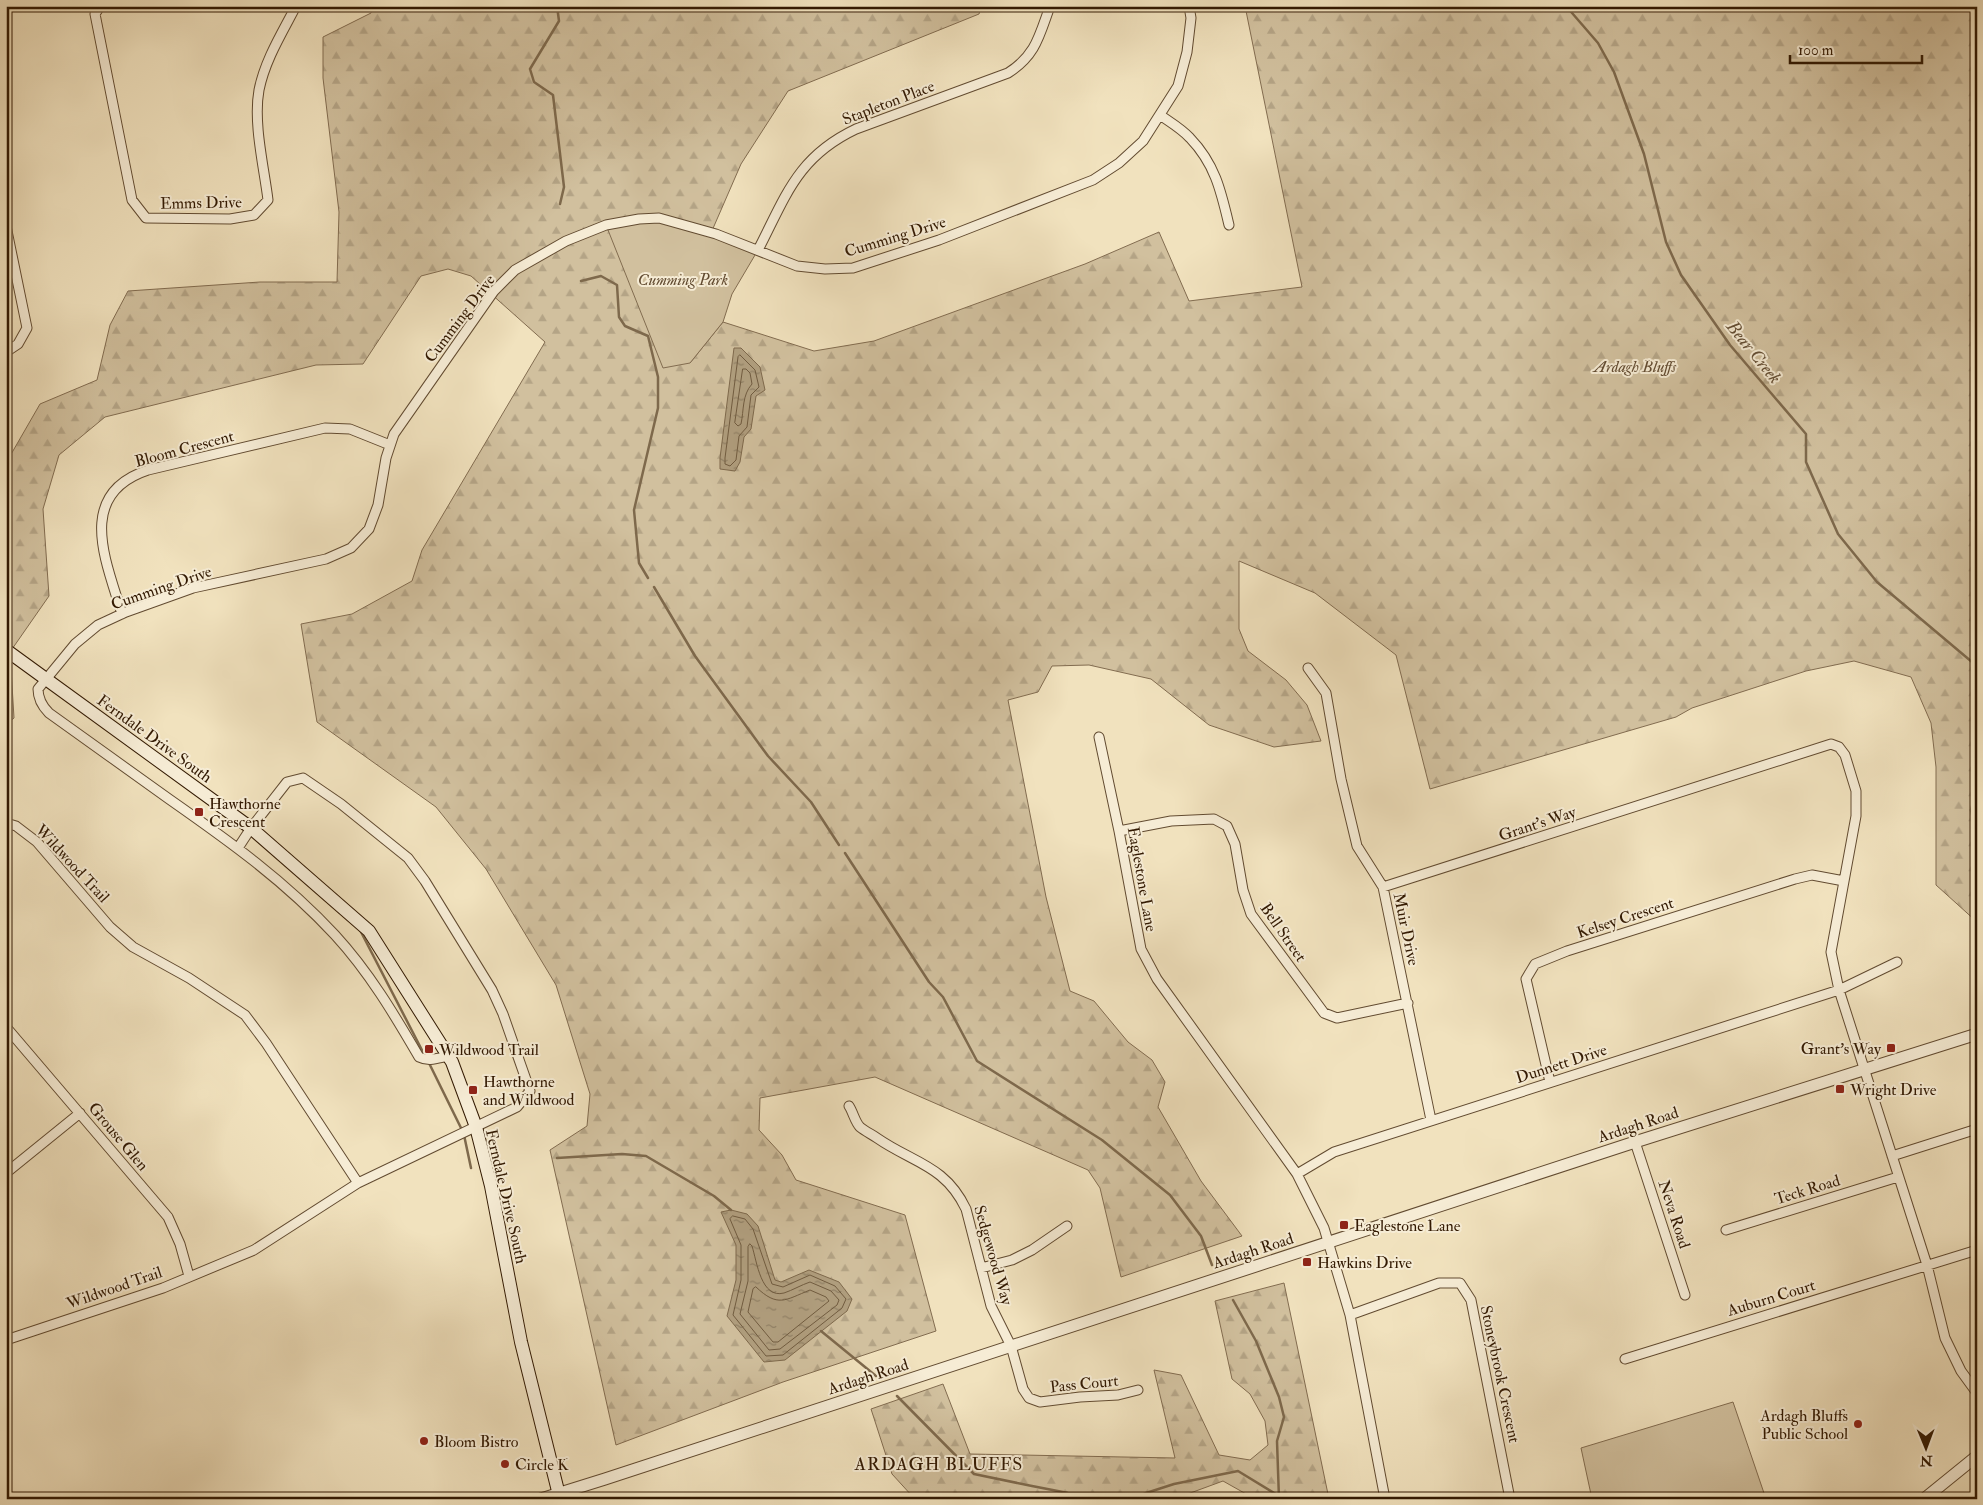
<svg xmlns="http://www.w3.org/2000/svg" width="1983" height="1505" viewBox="0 0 1983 1505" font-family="'IM FELL Double Pica',serif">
<defs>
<pattern id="forest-firs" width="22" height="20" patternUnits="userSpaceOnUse" patternTransform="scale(1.25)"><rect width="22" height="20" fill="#d1c09e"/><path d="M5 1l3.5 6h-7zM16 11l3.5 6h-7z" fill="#b4a486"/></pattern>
<pattern id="water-ripples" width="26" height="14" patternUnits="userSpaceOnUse" patternTransform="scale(1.25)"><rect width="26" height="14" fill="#b09e7e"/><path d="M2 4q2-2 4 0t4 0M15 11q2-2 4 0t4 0" fill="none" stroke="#908065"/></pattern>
</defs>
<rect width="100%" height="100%" fill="#f1e2be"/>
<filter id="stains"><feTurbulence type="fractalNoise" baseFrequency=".004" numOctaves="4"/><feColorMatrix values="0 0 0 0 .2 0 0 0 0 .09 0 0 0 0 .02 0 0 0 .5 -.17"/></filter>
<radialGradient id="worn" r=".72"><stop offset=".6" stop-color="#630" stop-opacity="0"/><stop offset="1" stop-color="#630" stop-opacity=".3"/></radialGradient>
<path fill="url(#forest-firs)" stroke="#826c50" d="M 372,6 L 982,6 L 979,14 L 788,91 L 741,164 L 711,233 L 690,363 L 723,322 L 814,351 L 874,341 L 1085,264 L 1159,232 L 1189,301 L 1302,287 L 1245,6 L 1977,6 L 1977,922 L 1936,885 L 1936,767 L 1931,723 L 1911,677 L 1854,661 L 1806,671 L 1692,708 L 1676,717 L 1430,789 L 1396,655 L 1315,593 L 1239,561 L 1239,629 L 1248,651 L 1286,680 L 1307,705 L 1321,741 L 1274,747 L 1209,725 L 1151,679 L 1089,665 L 1052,666 L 1038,692 L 1008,700 L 1046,897 L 1070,991 L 1094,1001 L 1128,1042 L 1152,1060 L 1165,1082 L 1158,1107 L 1201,1181 L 1242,1236 L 1121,1277 L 1100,1188 L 1088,1170 L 875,1077 L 760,1098 L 759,1130 L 782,1155 L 796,1180 L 905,1215 L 936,1331 L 783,1382 L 616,1445 L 550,1150 L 587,1126 L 590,1094 L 556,985 L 486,869 L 436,807 L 317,722 L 301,624 L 352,614 L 412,581 L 422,550 L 545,342 L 471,276 L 448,269 L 421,276 L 363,364 L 316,365 L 105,417 L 59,455 L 43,509 L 49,596 L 10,652 L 14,718 L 6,725 L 6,463 L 40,404 L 97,380 L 110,325 L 128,291 L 260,282 L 337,282 L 339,212 L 323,78 L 323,37 L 371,13 Z
M 1284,1283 L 1329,1499 L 1255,1499 L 1223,1481 L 1174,1499 L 920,1499 L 913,1497 L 892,1474 L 871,1409 L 943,1384 L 970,1454 L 1175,1458 L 1154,1370 L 1181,1375 L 1219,1455 L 1250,1460 L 1268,1445 L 1265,1421 L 1250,1394 L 1232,1379 L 1215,1301 Z"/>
<path fill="#d1c09e" stroke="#826c50" d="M 659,218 L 758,250 L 732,294 L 723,322 L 690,363 L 663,368 L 606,225 Z
M 1733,1402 L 1766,1499 L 1592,1499 L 1581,1448 Z"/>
<path fill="url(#water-ripples)" stroke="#7e694c" d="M 734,348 L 741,348 L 760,367 L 765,390 L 756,396 L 751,429 L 744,437 L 740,462 L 735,471 L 720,469 L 720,458 Z
M 731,1210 L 747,1214 L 758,1226 L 775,1280 L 781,1282 L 809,1270 L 839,1282 L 852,1299 L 847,1311 L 785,1360 L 764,1362 L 727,1316 L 736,1280 L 736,1245 L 721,1212 Z"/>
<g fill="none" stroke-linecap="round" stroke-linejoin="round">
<path stroke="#715c40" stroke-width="1" d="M 740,355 L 755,370 L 759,387 L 751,395 L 747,427 L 739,436 L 736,460 L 730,466 L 725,464 L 725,458 L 738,357 Z
M 743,369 L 746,369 L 750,373 L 752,384 C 742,395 744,410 741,424 L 738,426 L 735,423 Z
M 733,1216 L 745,1219 L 753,1229 L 772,1284 L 783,1287 L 810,1275 L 835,1286 L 846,1299 L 842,1308 L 783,1355 L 766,1356 L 733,1315 L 741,1280 L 741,1245 L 730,1219 Z
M 750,1244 L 752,1246 C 757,1262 761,1299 784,1293 C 793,1290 801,1285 810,1282 L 831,1291 L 839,1300 L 837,1305 L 780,1349 L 769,1350 L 740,1314 L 748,1281 L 748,1247 Z
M 756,1287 C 778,1308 785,1300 810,1290 L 826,1297 L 829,1301 L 778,1342 L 773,1342 L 748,1312 L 753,1289 Z"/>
<path stroke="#7e694c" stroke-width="2.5" d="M 557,6 L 559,21 L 530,69 L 534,82 L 553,95 L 564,187 L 560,204
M 1566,6 L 1598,43 L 1614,72 L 1644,154 L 1666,242 L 1681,275 L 1730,345 L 1806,434 L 1806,462 L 1838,534 L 1877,582 L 1972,662 L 1977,674
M 581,281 L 601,276 L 617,285 L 619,317 L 625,326 L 648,336 L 658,377 L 658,408 L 634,510 L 639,563 L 648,578
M 654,587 L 695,656 L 768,756 L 811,802 L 839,845
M 1977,785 L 1971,810 L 1977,845
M 845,853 L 929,982 L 943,997 L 977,1061 L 1102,1140 L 1170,1195 L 1201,1236 L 1212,1265
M 360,930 L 425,1056
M 428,1061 L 462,1130
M 464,1135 L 471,1168
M 557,1158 L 622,1154 L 646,1156 L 714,1196 L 731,1210
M 1233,1300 L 1256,1341 L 1279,1397 L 1284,1417 L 1277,1441 L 1279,1499
M 821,1331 L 876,1376
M 897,1396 L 974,1474 L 1032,1486 L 1068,1493 L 1143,1494 L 1174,1484 L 1238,1471 L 1279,1496"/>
<defs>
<path id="minor" d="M 100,6 L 95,14 L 132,200 L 146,218 L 230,219 L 254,215 L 268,200 C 264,167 253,123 259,90 C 265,60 282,33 296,6
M 1160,115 C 1170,122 1182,129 1190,138 C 1215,164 1221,191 1229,225
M 6,226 L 27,328 L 18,344 L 6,352
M 758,250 C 786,196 797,157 856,129 L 1008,73 C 1035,56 1039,37 1049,9
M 122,614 C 106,561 75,494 148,470 L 325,428 L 350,429 L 390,445
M 1308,668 L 1326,693 L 1341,779 L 1357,846 L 1383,887 L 1431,1120
M 1099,737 L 1119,831 L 1141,949 L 1157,979 L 1297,1174 L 1324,1228 L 1350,1315 L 1385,1499
M 6,823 L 16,826 L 37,842 L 110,927 L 133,947 L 189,978 L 245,1015 L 266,1043 L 358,1183
M 1119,831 L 1171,821 L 1214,819 L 1227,826 L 1235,844 L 1243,890 L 1251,914 L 1324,1013 L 1337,1018 L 1408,1003
M 1383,887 L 1831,744 L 1839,747 L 1845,755 L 1856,791 L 1856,816 L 1831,952 L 1839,990 L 1927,1265 L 1945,1338 L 1961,1371 L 1977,1393
M 6,1027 L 168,1217 L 180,1244 L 189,1276
M 449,1056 C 438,1058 429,1062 419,1057 C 394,1014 369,972 335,935 C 285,881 229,841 169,799 C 129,770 89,742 49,713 C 42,706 38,699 38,689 L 75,644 L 98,625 L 126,612 L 193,588 L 326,559 L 351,548 L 369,529 L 378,505 L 386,458 L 394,434 L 494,291 L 515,270 L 566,241 L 606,225 L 639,219 L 659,218 L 716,234 L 797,266 L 825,269 L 853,268 L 939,240 L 1093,180 L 1119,163 L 1143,141 L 1178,86 L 1187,52 L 1191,18 L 1189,6
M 1550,1082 L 1526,979 L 1535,964 L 1567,951 L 1795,879 L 1812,875 L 1844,881
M 849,1106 C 853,1112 855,1122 860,1127 C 865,1131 871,1134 877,1138 C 913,1163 945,1165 966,1209 L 991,1306 L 1011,1346 L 1023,1389 L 1029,1398 L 1040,1402 L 1080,1397 L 1118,1395 L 1138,1390
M 1635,1142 L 1685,1295
M 1892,1156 L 1977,1129
M 6,1173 L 80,1113
M 1297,1174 L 1334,1152 L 1839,990 L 1897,962
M 1726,1230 L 1898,1177
M 981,1268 L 1012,1260 L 1032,1250 L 1067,1226
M 1350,1315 L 1439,1283 L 1460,1283 L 1471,1300 L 1510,1499
M 6,1340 L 163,1288 L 254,1250 L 358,1183 L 517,1107 L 530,1091 L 503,1014 L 492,990 L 425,881 L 408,858 L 341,804 L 303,778 L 287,782 L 251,828 L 238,848
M 1625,1359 L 1977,1250"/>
<path id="tertiary" d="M 541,1499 L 605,1479 L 1635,1142 L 1977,1034
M 1924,1499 L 1977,1456"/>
<path id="secondary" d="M 6,650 L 251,828 L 369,931 L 452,1062 L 476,1127 L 491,1186 L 521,1342 L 560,1499"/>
</defs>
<use href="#minor" stroke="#624b31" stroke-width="11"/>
<use href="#tertiary" stroke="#624b31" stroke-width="13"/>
<use href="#secondary" stroke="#321902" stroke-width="14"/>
<use href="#minor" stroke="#f6ecd5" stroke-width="9"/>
<use href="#tertiary" stroke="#f6ecd5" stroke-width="11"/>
<use href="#secondary" stroke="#f6ecd5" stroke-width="12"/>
</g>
<g fill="#8f2418" stroke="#f6ecd5" stroke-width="2">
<rect x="194" y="807" width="10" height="10" rx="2.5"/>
<rect x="1886" y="1043" width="10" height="10" rx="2.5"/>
<rect x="424" y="1044" width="10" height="10" rx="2.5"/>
<rect x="1835" y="1084" width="10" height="10" rx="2.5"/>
<rect x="468" y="1085" width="10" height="10" rx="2.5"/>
<rect x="1339" y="1220" width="10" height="10" rx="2.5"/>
<rect x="1302" y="1257" width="10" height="10" rx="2.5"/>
<circle cx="1858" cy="1424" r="5"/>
<circle cx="424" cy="1441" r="5"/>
<circle cx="505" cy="1464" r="5"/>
</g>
<g text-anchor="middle" stroke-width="4" stroke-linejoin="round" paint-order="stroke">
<g font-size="16" fill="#321902" stroke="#f6ecd5">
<text transform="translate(888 102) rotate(-21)" y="6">Stapleton Place</text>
<text transform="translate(201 202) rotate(-1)" y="6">Emms Drive</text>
<text transform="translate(895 236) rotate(-17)" y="6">Cumming Drive</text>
<text transform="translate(459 318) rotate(-53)" y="6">Cumming Drive</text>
<text transform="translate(184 448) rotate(-15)" y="6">Bloom Crescent</text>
<text transform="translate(161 587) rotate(-19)" y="6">Cumming Drive</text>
<text transform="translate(155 738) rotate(36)" y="6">Ferndale Drive South</text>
<text transform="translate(1537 823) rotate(-18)" y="6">Grant's Way</text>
<text transform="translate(73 863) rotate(47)" y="6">Wildwood Trail</text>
<text transform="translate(1143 879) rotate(80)" y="6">Eaglestone Lane</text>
<text transform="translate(1625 917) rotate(-18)" y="6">Kelsey Crescent</text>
<text transform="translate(1407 929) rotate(78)" y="6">Muir Drive</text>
<text transform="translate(1284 932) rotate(55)" y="6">Bell Street</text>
<text transform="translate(1561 1063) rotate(-18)" y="6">Dunnett Drive</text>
<text transform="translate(1638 1124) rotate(-18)" y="6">Ardagh Road</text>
<text transform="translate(119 1136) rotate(50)" y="6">Grouse Glen</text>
<text transform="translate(1807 1189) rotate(-17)" y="6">Teck Road</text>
<text transform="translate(507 1196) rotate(77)" y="6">Ferndale Drive South</text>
<text transform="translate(1675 1214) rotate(72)" y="6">Neva Road</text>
<text transform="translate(1253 1250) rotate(-18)" y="6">Ardagh Road</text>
<text transform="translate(994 1255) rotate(74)" y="6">Sedgewood Way</text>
<text transform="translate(114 1287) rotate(-19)" y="6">Wildwood Trail</text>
<text transform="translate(1771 1297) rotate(-17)" y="6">Auburn Court</text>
<text transform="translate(1501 1374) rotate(78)" y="6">Stoneybrook Crescent</text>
<text transform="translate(868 1376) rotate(-18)" y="6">Ardagh Road</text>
<text transform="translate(1084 1383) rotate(-6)" y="6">Pass Court</text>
</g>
<g font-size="16" font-style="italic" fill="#624b31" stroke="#f6ecd5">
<text x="683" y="285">Cumming Park</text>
<text x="1635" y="372">Ardagh Bluffs</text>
</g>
<g font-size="16" fill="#321902" stroke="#f6ecd5" text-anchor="start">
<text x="209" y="809">Hawthorne<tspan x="209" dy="18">Crescent</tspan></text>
<text x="1881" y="1054" text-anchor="end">Grant's Way</text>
<text x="439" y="1055">Wildwood Trail</text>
<text x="483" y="1087">Hawthorne<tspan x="483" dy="18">and Wildwood</tspan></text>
<text x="1850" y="1095">Wright Drive</text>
<text x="1354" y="1231">Eaglestone Lane</text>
<text x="1317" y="1268">Hawkins Drive</text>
<text x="1848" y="1421" text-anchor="end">Ardagh Bluffs<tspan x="1848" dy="18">Public School</tspan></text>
<text x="434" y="1447">Bloom Bistro</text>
<text x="515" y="1470">Circle K</text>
</g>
<g font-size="18" font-style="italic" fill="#644e34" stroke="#f6ecd5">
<text transform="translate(1754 352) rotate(51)" y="6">Bear Creek</text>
</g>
<g font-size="18" letter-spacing="1" fill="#321902" stroke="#f6ecd5">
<text x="939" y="1470">ARDAGH BLUFFS</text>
</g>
</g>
<rect width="1983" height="1505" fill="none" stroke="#f1e2be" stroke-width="25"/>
<rect x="8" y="8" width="1968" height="1490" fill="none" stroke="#321902" stroke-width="2.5"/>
<rect x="12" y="12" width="1958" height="1480" fill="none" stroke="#321902"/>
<g transform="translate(1926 1448) rotate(179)" stroke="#f6ecd5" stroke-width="4" paint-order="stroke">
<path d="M0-4L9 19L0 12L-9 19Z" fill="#321902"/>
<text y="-8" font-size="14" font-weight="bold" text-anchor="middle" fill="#321902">N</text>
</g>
<path d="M1790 55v8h132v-8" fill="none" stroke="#321902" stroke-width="2.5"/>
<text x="1798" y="55" font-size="15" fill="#321902" stroke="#f6ecd5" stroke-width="4" paint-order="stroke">100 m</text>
<rect width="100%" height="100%" filter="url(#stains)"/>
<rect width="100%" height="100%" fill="url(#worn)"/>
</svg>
